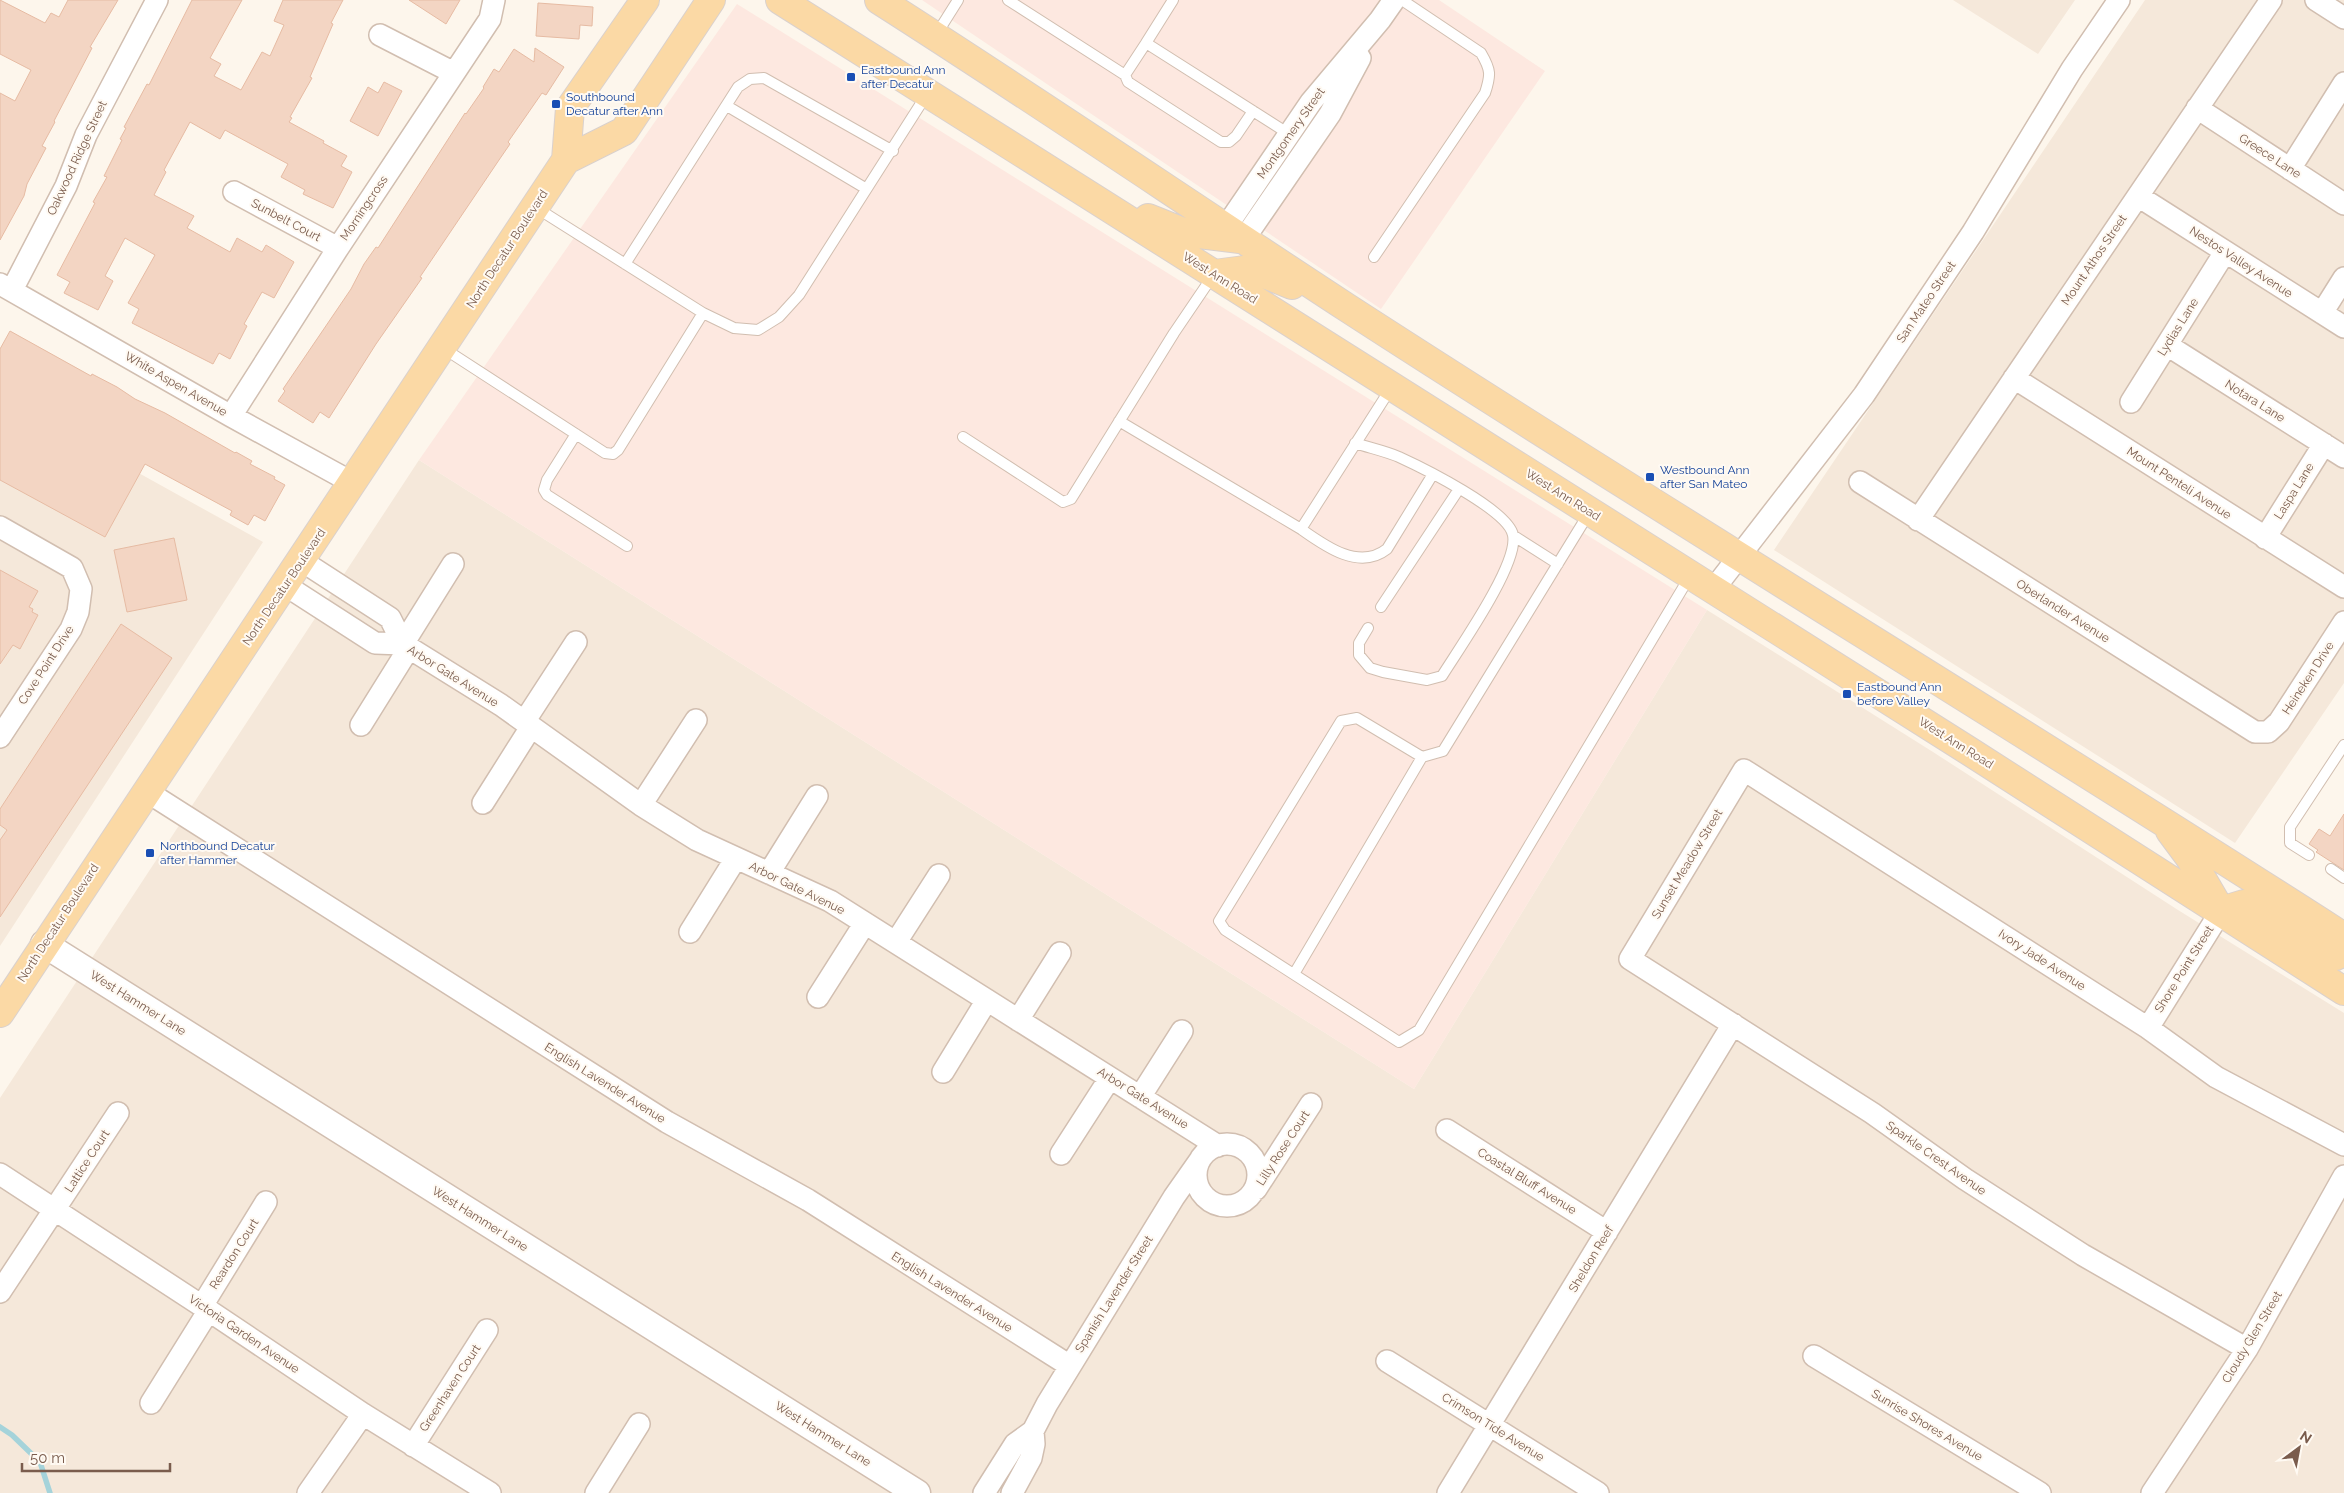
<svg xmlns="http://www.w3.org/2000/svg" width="2344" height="1493" viewBox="0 0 2344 1493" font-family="Raleway,sans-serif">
<rect width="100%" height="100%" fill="#fdf6ec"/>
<path fill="#f5e8da" d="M 1953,0 L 2075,0 L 2038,54 Z
M 2145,0 L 2344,0 L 2344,683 L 2235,843 L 1774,550 Z
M 0,396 L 263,542 L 0,946 Z
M 419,460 L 1414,1089 L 1707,610 L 1933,752 L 2178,910 L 2344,1013 L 2344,1493 L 0,1493 L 0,1098 Z"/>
<path fill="#fde8e0" d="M 922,0 L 1439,0 L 1545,71 L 1381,309 Z
M 737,4 L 1707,610 L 1414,1089 L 419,460 Z"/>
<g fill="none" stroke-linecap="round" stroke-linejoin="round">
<path stroke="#a5d3da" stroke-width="5.5" d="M 0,1427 L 12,1435 L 40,1462 L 50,1493"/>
</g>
<path fill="#f3d5c3" stroke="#e6bba3" d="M 0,0 L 45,23 L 51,13 L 59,17 L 68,0 L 118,0 L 90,47 L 92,48 L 54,121 L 55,122 L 42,146 L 46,148 L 27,184 L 24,196 L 0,240 L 0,93 L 15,101 L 31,70 L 0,54 Z
M 192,0 L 242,0 L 210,58 L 221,64 L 214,76 L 241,90 L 262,52 L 270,56 L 284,25 L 274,21 L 283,0 L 343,0 L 331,23 L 333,24 L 310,77 L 312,78 L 290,117 L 292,118 L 289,122 L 324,141 L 323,143 L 347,156 L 341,166 L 352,172 L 333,208 L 303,194 L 305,190 L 281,177 L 288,164 L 225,130 L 220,139 L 190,122 L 164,170 L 166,172 L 154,195 L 194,216 L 187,228 L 230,252 L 237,238 L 262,252 L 266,245 L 294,262 L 274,298 L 262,292 L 244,324 L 247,326 L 230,359 L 219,353 L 213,364 L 132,323 L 139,309 L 128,303 L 155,255 L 125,238 L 105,276 L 113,281 L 98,310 L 64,293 L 70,282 L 57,275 L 95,203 L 93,202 L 107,177 L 104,176 L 122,140 L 120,139 L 126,128 L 124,127 L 147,84 L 149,85 Z
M 409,0 L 460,0 L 446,24 Z
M 538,3 L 593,7 L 592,26 L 580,25 L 579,39 L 536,36 Z
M 535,48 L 564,67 L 546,95 L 542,93 L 508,142 L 510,144 L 499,160 L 420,277 L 422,278 L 376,344 L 329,418 L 320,412 L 313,423 L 278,401 L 285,391 L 283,389 L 351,289 L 364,264 L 376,247 L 378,248 L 465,113 L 466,114 L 484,88 L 483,87 L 494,69 L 499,72 L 514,49 L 534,62 Z
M 384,82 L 402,91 L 378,136 L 350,121 L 368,87 L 378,93 Z
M 10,331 L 91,376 L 92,374 L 117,387 L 135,399 L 165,413 L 235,453 L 236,452 L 252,461 L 250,464 L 275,477 L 274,479 L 285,485 L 265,521 L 254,515 L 248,525 L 230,515 L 232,511 L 145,464 L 105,537 L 0,480 L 0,349 Z
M 174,538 L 187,600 L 127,612 L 114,550 Z
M 0,570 L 38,591 L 29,607 L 33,609 L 32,612 L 38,615 L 20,649 L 13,645 L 0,664 Z
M 121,624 L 172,658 L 0,917 L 0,840 L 7,830 L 0,825 L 0,809 Z
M 2344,814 L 2344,870 L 2316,852 L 2318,850 L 2309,844 L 2319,829 L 2330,836 Z"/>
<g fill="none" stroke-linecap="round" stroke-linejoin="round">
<defs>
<path id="service" d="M 1008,0 L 1125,75 L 1128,82 L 1221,142 L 1229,142 L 1236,136 L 1253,111
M 936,35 L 958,0
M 1146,43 L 1173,0
M 1125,75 L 1146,43 L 1289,134
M 727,106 L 865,188
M 535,207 L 703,313 L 734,328 L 758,330 L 779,317 L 799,295 L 927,94
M 1374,257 L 1485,93 C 1491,75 1491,70 1481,53 L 1402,0
M 625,264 L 738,87 L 750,79 L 764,78 L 893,151
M 443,348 L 605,453 L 613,454 L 618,450 L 703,313
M 1119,421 L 1301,529 L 1391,388
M 576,434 L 547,480 L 544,490 L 547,495 L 627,546
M 963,437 L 1063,502 L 1071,499 L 1174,333 L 1214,274
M 1355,443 C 1370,448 1385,451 1399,457 C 1423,468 1508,510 1513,535 C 1519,564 1458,650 1442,676 L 1427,680 L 1383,672 L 1370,668 L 1359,655 L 1359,643 L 1368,628
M 1589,513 L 1443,751 L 1422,757 L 1357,718 L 1341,721 L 1219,921 L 1225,930 L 1399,1042 L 1419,1030 L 1690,576
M 1301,529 C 1325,546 1359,571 1387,549 L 1433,474
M 1514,536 L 1558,564
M 1381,607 L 1459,489
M 2309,855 L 2290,843 L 2290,827 L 2344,745
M 2331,869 L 2344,878
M 1294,974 L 1422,757"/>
<path id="minor" d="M 2316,0 L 2344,18
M 380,35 L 454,73
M 2197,108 L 2344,204
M 2290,169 L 2344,83
M 234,192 L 338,248
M 2138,196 L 2344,327
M 1226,227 L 1311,102 L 1380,20 L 1394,0
M 1244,239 L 1330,114 L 1360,58
M 0,284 L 231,416 L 353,483
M 12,290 L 66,186 L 86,135 L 157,0
M 2322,313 L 2344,278
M 2167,345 L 2344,457
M 2014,378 L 2344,587
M 2131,402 L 2225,252
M 231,416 L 338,248 L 490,19 L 494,0
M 1860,482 L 2255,732 L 2268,732 L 2279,722 L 2344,622
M 1918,520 L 2271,0
M 0,527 L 72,568 L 81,589 L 78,612 L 71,629 L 0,737
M 2265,538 L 2324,444
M 302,561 L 390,618 L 403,644 L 501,705 L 641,805 L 697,840 L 830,901 L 1218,1146
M 285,585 L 375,643 L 403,644
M 1713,590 L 1864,395 L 1973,232 L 2072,69 L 2119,0
M 403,644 L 453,564
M 524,722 L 576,642
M 361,725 L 409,648
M 146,791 L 667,1122 L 808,1200 L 1070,1366
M 483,803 L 531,727
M 641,805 L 696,720
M 769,873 L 817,796
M 690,932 L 736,858
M 896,942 L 939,875
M 818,997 L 865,923
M 1018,1020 L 1060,953
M 2148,1028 L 2221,911
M 943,1072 L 987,1000
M 1140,1097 L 1182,1031
M 1447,1130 L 1607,1232
M1196 1175a31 31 0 1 1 62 0a31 31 0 1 1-62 0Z
M 1061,1154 L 1110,1078
M 0,1174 L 202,1306 L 363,1414 L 490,1493
M 1256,1189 L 1311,1104
M 0,1292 L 118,1113
M 202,1306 L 266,1202
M 2247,1349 L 2083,1255 L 1965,1179 L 1872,1113 L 1630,959 L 1744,770 L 2148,1028 L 2216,1077 L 2344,1145
M 1814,1356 L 2040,1493
M 1387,1361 L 1598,1493
M 151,1403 L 209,1310
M 413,1446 L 487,1330
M 308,1493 L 363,1414
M 596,1493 L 639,1424
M 984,1493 L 1015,1444 L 1033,1431
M 1012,1493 L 1031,1458 L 1034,1444 L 1033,1431 L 1047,1404 L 1174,1197 L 1200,1160
M 1448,1493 L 1733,1024
M 2152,1493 L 2247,1349 L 2344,1176"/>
<path id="tertiary" d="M 44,944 L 917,1493"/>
<path id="primary" d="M 780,0 L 1969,751 L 2344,991
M 879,0 C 1036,100 1190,205 1346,307 C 1676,521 2013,724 2344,937
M 566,160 L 570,108 L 645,0
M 1148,218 L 1183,232 L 1240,239
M 1214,274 L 1252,269 L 1292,285
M 2170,831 L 2190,858 L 2218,906
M 2221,911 L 2244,904 L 2269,914 L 2327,953 L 2336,956 L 2344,951
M 0,1013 L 566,160 L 624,131 L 711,0"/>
</defs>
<use href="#service" stroke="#d1beb0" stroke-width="12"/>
<use href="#minor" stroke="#d1beb0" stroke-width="24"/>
<use href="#tertiary" stroke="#d1beb0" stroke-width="29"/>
<use href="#primary" stroke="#dad1cd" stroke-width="30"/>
<use href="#service" stroke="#fff" stroke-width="10"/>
<use href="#minor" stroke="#fff" stroke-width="21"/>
<use href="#tertiary" stroke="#fff" stroke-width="26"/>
<use href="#primary" stroke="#fbd9a5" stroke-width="28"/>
</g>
<g fill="#1a4fb4" stroke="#fffaf3" stroke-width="2">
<rect x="846" y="72" width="10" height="10" rx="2.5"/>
<rect x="551" y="99" width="10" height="10" rx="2.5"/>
<rect x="1645" y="472" width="10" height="10" rx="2.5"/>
<rect x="1842" y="689" width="10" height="10" rx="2.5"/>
<rect x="145" y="848" width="10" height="10" rx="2.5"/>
</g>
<g text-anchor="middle" stroke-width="4" stroke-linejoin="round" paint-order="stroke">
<g font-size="12" fill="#164399" stroke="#fffaf3" text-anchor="start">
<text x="861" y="74">Eastbound Ann<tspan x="861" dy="14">after Decatur</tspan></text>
<text x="566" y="101">Southbound<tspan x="566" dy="14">Decatur after Ann</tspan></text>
<text x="1660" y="474">Westbound Ann<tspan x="1660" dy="14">after San Mateo</tspan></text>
<text x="1857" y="691">Eastbound Ann<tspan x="1857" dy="14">before Valley</tspan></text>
<text x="160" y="850">Northbound Decatur<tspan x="160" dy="14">after Hammer</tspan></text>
</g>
<g font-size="12" fill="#7a5c4d" stroke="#fffaf3">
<text transform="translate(1291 133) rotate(-55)" y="4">Montgomery Street</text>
<text transform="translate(2270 156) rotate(33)" y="4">Greece Lane</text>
<text transform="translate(77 158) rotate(-65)" y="4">Oakwood Ridge Street</text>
<text transform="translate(364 208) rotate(-56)" y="4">Morningcross</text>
<text transform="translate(286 220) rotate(28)" y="4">Sunbelt Court</text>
<text transform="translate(507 249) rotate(-57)" y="4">North Decatur Boulevard</text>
<text transform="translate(2094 260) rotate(-56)" y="4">Mount Athos Street</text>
<text transform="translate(2241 262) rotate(33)" y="4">Nestos Valley Avenue</text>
<text transform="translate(1220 278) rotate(32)" y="4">West Ann Road</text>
<text transform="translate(1926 302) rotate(-56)" y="4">San Mateo Street</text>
<text transform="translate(2178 327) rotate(-58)" y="4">Lydias Lane</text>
<text transform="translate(176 384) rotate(30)" y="4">White Aspen Avenue</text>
<text transform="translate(2255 401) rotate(32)" y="4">Notara Lane</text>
<text transform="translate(2179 483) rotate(33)" y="4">Mount Penteli Avenue</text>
<text transform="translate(2294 491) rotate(-58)" y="4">Laspa Lane</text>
<text transform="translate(1563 495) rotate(32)" y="4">West Ann Road</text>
<text transform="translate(284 587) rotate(-56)" y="4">North Decatur Boulevard</text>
<text transform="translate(2063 611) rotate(32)" y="4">Oberlander Avenue</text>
<text transform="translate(46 665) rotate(-57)" y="4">Cove Point Drive</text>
<text transform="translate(453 676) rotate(32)" y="4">Arbor Gate Avenue</text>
<text transform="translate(2308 678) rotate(-57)" y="4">Heineken Drive</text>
<text transform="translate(1956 743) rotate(32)" y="4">West Ann Road</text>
<text transform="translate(1687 864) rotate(-59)" y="4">Sunset Meadow Street</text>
<text transform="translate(797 888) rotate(26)" y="4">Arbor Gate Avenue</text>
<text transform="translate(58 923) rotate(-57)" y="4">North Decatur Boulevard</text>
<text transform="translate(2042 960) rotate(33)" y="4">Ivory Jade Avenue</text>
<text transform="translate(2184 969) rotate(-58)" y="4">Shore Point Street</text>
<text transform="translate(138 1003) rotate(32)" y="4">West Hammer Lane</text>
<text transform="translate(605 1083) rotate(32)" y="4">English Lavender Avenue</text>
<text transform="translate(1143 1098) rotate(32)" y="4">Arbor Gate Avenue</text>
<text transform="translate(1283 1148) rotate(-57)" y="4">Lilly Rose Court</text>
<text transform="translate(1936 1158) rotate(35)" y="4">Sparkle Crest Avenue</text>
<text transform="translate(87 1161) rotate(-57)" y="4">Lattice Court</text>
<text transform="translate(1527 1181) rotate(32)" y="4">Coastal Bluff Avenue</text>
<text transform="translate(480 1219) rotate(32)" y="4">West Hammer Lane</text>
<text transform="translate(234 1254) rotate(-58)" y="4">Reardon Court</text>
<text transform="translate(1591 1259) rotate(-59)" y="4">Sheldon Reef</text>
<text transform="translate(952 1292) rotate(32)" y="4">English Lavender Avenue</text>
<text transform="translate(1114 1294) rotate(-58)" y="4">Spanish Lavender Street</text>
<text transform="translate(244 1334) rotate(34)" y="4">Victoria Garden Avenue</text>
<text transform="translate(2252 1337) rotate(-59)" y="4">Cloudy Glen Street</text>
<text transform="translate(450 1388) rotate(-57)" y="4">Greenhaven Court</text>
<text transform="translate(1927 1425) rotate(31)" y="4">Sunrise Shores Avenue</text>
<text transform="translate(1493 1427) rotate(32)" y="4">Crimson Tide Avenue</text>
<text transform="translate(823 1434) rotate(32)" y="4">West Hammer Lane</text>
</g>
</g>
<g transform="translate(2299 1448) rotate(32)" stroke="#fffaf3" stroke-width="4" paint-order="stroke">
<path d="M0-4L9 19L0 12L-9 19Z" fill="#7a5c4d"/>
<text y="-8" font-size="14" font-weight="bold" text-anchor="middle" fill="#7a5c4d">N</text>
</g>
<path d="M22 1463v8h148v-8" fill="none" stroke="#7a5c4d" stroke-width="2.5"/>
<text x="30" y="1463" font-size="15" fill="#7a5c4d" stroke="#fffaf3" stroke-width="4" paint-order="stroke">50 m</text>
</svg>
